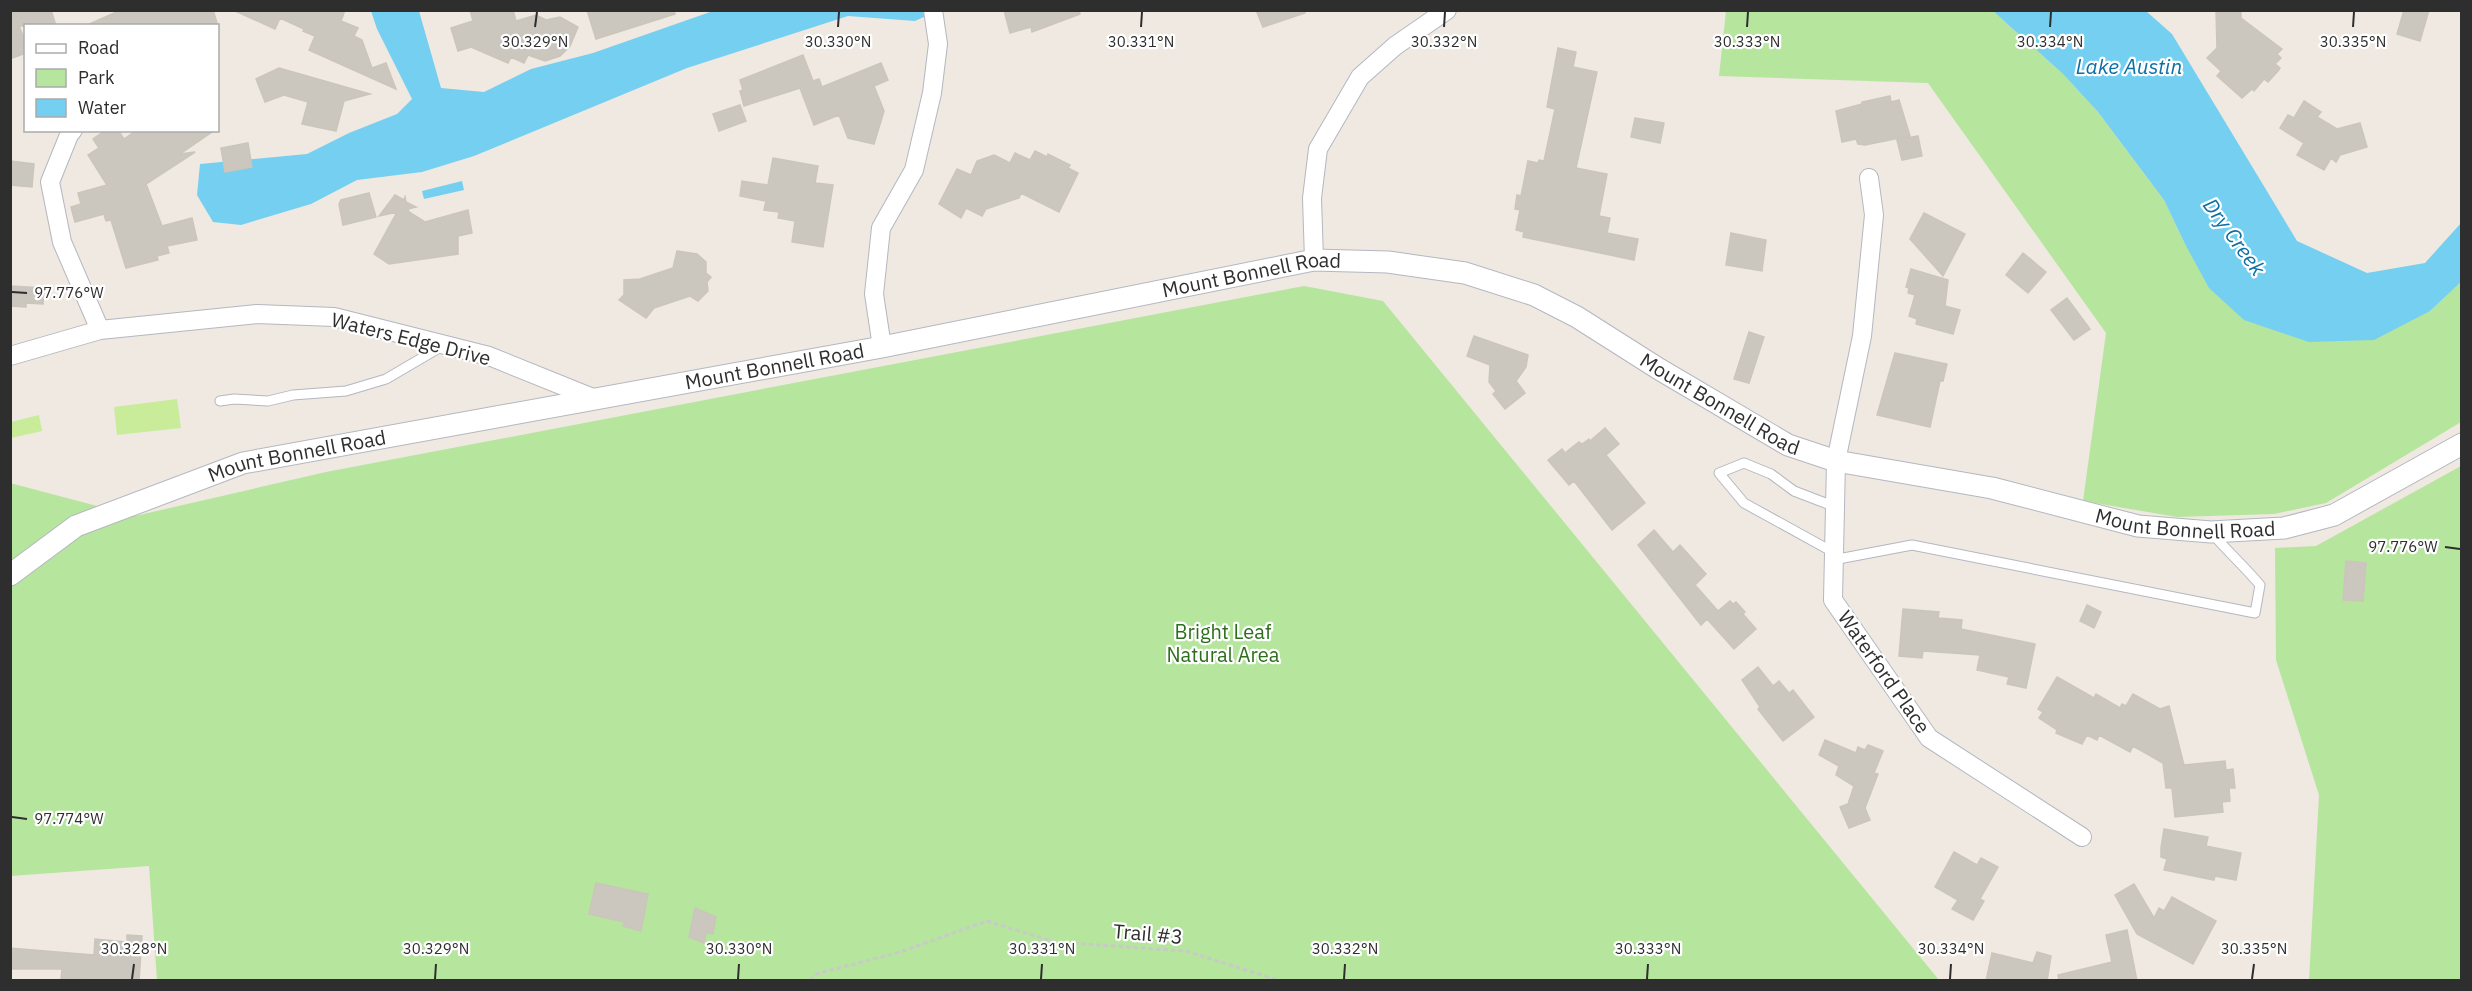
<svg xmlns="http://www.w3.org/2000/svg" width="2472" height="991" viewBox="0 0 2472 991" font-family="'IBM Plex Sans',sans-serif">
<rect width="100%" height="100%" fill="#efe9e1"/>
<path fill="#b6e59e" d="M 1726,11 L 1993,11 L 2063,74 L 2098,112 L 2164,200 L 2185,244 L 2430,311 L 2461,282 L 2461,422 L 2326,503 L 2274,514 L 2177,517 L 2083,501 L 2106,333 L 1928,83 L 1719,76 Z
M 1304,286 L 1383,301 L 1939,980 L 157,980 L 149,866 L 11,876 L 10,483 L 135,516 L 326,472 Z
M 2461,466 L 2461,980 L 2309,980 L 2319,795 L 2276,660 L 2275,548 L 2316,546 Z"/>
<path fill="#c9ec9a" d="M 177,399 L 181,428 L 117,435 L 114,407 Z
M 39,415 L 42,431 L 11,438 L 11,422 Z"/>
<path fill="#75cff0" d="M 371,11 L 419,11 L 441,88 L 484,92 L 531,69 L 593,53 L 713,11 L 937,11 L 915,21 L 848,16 L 687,68 L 474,156 L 422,172 L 357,180 L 311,204 L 241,225 L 213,222 L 197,195 L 200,164 L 307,154 L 349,133 L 397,114 L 412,99 L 377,29 Z
M 1993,11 L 2146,11 L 2172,34 L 2297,241 L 2367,273 L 2425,263 L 2461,223 L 2461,282 L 2430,311 L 2374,340 L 2309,342 L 2244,320 L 2209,288 L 2185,244 L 2164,200 L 2098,112 L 2063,74 Z
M 462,181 L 464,190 L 424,199 L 422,191 Z"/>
<path fill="#cbc7bf" stroke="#cbc5ba" stroke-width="1.5" d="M 10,10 L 51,10 L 56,26 L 19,26 L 26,43 L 26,53 L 10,59 Z
M 121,10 L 213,10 L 218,26 L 85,26 Z
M 233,10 L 345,10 L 341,21 L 358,28 L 354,36 L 362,40 L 372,68 L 386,63 L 396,89 L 309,50 L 315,36 L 303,31 L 304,29 L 280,18 L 275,29 Z
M 470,10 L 513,10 L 516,21 L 536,15 L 546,20 L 560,17 L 578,27 L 570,46 L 560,56 L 545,61 L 528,55 L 524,63 L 511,57 L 508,63 L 471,47 L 458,51 L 451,28 L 473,21 Z
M 587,10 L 674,10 L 675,14 L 596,39 Z
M 1004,10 L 1079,10 L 1080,14 L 1032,32 L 1031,27 L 1010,33 Z
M 1256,10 L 1305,10 L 1305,13 L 1263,27 Z
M 2216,10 L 2241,10 L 2241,18 L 2282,49 L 2277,54 L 2281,58 L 2275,64 L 2280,68 L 2278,71 L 2268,82 L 2264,79 L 2254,91 L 2252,89 L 2242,98 L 2217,76 L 2221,71 L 2207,58 L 2217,48 Z
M 2404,10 L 2429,10 L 2420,41 L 2397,34 Z
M 1558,48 L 1576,52 L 1573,67 L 1597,72 L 1576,168 L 1607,174 L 1599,216 L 1610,218 L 1607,233 L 1638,239 L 1634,260 L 1523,237 L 1524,232 L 1516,230 L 1520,210 L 1515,209 L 1517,195 L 1521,196 L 1528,161 L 1538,163 L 1539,160 L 1544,161 L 1555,109 L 1547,107 Z
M 803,55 L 813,81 L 819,79 L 822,87 L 881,63 L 888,80 L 874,86 L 884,111 L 874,144 L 848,138 L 839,115 L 814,125 L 800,88 L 744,106 L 740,91 L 743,90 L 740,80 Z
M 279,68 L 370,94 L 344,101 L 336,131 L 302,124 L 308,102 L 284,95 L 265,102 L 256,79 Z
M 1890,96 L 1891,102 L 1899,100 L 1910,136 L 1865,145 L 1858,144 L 1856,139 L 1842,142 L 1836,111 L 1862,104 L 1862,102 Z
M 2304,101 L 2321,112 L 2317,117 L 2337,129 L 2360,123 L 2367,147 L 2340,155 L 2336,162 L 2331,158 L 2324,170 L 2297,155 L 2304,143 L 2280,128 L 2288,115 L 2294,118 Z
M 740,105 L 746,121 L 719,131 L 713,114 Z
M 1635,118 L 1664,123 L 1660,143 L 1631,137 Z
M 106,130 L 118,130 L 124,139 L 137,130 L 215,130 L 180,154 L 195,152 L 146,184 L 162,226 L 192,218 L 197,240 L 167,246 L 169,253 L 157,256 L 158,260 L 126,268 L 111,220 L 106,221 L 104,214 L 75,222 L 71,207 L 81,204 L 78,193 L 107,185 L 88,155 L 99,148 L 93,139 Z
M 1918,136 L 1922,156 L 1902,160 L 1897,140 Z
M 248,143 L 252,167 L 225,172 L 221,148 Z
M 1035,151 L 1047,157 L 1048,154 L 1070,165 L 1068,168 L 1078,173 L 1059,212 L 1021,193 L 1019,198 L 986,209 L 982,216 L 966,208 L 961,218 L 939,204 L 957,169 L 971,175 L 977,161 L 994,155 L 1010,163 L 1015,153 L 1030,160 Z
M 773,158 L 818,166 L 815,183 L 833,185 L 823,247 L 792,242 L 795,221 L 778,218 L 779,212 L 764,210 L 766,201 L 740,196 L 742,181 L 768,185 Z
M 10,161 L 34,164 L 32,187 L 10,185 Z
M 369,193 L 376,217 L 343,225 L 339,204 L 341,200 Z
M 395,195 L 404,200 L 405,197 L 406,202 L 416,207 L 408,209 L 409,212 L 425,222 L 468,210 L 472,233 L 458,236 L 458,254 L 389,264 L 374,254 L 397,212 L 379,216 Z
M 1924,213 L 1965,234 L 1943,276 L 1910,239 Z
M 1731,233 L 1766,240 L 1762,271 L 1726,265 Z
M 677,251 L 697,254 L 706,262 L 706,273 L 711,277 L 707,282 L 708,291 L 698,301 L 690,296 L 654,308 L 646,318 L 619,300 L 624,295 L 624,280 L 640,279 L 673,268 Z
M 2023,253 L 2046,272 L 2028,293 L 2006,275 Z
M 1911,269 L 1948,280 L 1945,306 L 1960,310 L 1953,334 L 1916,324 L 1917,319 L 1909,316 L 1915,295 L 1908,293 L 1909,288 L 1906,287 Z
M 10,286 L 44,288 L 43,304 L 26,303 L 26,307 L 10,306 Z
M 2067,298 L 2090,329 L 2074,340 L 2051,310 Z
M 1749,332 L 1764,337 L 1749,383 L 1734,379 Z
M 1474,336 L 1528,355 L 1526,367 L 1516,381 L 1525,393 L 1505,409 L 1493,394 L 1496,391 L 1489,382 L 1490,365 L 1467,356 Z
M 1895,353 L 1947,364 L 1943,381 L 1940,381 L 1930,427 L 1877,415 Z
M 1605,428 L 1619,444 L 1606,455 L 1645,503 L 1612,530 L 1574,481 L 1569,485 L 1548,460 L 1562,449 L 1565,453 L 1579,442 L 1582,444 L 1589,439 L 1590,441 Z
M 1654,530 L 1673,552 L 1680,545 L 1706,574 L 1695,585 L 1718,611 L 1730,601 L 1733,604 L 1736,602 L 1745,612 L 1743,614 L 1756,629 L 1734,649 L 1707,619 L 1701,625 L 1638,545 Z
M 2346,561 L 2366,563 L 2363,601 L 2343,600 Z
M 2087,605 L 2101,612 L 2094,628 L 2080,621 Z
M 1903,609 L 1939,612 L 1938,618 L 1962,620 L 1961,629 L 2035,644 L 2026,688 L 2007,684 L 2009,677 L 1977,670 L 1980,655 L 1923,651 L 1922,658 L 1899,656 Z
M 1758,667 L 1773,686 L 1779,681 L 1789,693 L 1793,690 L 1814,717 L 1783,741 L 1758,709 L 1760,707 L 1742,680 Z
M 2057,677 L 2094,698 L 2096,694 L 2120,708 L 2122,704 L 2126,706 L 2133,694 L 2160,709 L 2169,706 L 2184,765 L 2225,761 L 2226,770 L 2233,769 L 2235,788 L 2229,788 L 2230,801 L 2222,802 L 2223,812 L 2175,817 L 2172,788 L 2166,788 L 2163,763 L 2133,746 L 2130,752 L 2099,735 L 2097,740 L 2087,735 L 2082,744 L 2056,733 L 2057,730 L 2039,718 L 2043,712 L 2038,709 Z
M 1825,740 L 1856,753 L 1858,747 L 1865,750 L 1868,745 L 1883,751 L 1874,773 L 1878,774 L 1865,808 L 1870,820 L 1849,828 L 1840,807 L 1848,804 L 1854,786 L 1836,775 L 1839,766 L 1819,755 Z
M 2164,829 L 2208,837 L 2206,846 L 2241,853 L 2236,880 L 2215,876 L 2214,880 L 2164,870 L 2167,859 L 2161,857 L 2161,848 Z
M 1954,852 L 1977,865 L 1981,858 L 1998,867 L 1980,899 L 1984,901 L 1973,920 L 1952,909 L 1958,900 L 1935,887 Z
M 596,883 L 648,894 L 641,931 L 623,926 L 624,922 L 589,914 Z
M 2134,884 L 2154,918 L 2159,908 L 2164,911 L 2172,897 L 2216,921 L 2193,964 L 2137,934 L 2115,895 Z
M 695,908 L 716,917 L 713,934 L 706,933 L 704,943 L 689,937 Z
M 2127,930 L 2137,981 L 2059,981 L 2058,975 L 2112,962 L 2106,935 Z
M 127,935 L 142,936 L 139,981 L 61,979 L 62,969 L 10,969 L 10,948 L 94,955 L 95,939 L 127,942 Z
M 2037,952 L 2051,956 L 2047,981 L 1986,981 L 1992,953 L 2033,963 Z"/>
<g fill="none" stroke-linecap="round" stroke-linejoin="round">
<defs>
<path id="service" d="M 220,401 L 234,399 L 268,401 L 293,395 L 346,391 L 386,379 L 444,345
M 1833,552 L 1744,503 L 1719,473 L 1744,463 L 1771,474 L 1794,491 L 1833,506
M 1833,560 L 1912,545 L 2255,613 L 2260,585 C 2244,566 2227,551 2211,532"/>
<path id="minor" d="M 73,130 L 69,135 L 50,182 L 62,242 L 100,330
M 1869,178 L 1874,215 L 1862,336 L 1836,461 L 1833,600 L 1929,738 L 2082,837
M 1314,260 L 1312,198 L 1318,149 L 1360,77 L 1395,46 L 1447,10
M 882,347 L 874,294 L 881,228 L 914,170 L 932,93 L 938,44 L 933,10
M 10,356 L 100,330 L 257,314 L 334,317 L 489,356 L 593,398"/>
<g id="tertiary">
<path id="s1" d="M 10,575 L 76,526 L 243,463 L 882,347 L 1314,260 L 1388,262 L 1465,273 L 1534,295 L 1577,317 L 1659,369 L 1788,445 L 1836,461 L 1992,488 L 2138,526 L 2211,532 L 2284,528 L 2334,515 L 2462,444"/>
</g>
</defs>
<use href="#service" stroke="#b4b7c1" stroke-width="11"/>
<use href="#minor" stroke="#b4b7c1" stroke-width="20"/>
<use href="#tertiary" stroke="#b4b7c1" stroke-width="23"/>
<path stroke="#c9c9c9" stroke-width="3" stroke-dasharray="4.5 3" stroke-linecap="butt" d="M 810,980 L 816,974 L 900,952 L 987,921 L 1055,942 L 1186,951 L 1278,980"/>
<use href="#service" stroke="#fff" stroke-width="9"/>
<use href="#minor" stroke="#fff" stroke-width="18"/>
<use href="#tertiary" stroke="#fff" stroke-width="21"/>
</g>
<path fill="none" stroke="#2e2e2e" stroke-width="2" d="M 535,27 L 537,12M 838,27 L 839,12M 1141,27 L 1142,12M 1444,27 L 1445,12M 1747,27 L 1748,12M 2050,27 L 2051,12M 2353,27 L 2354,12M 12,292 L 27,293M 2445,547 L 2460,549M 12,817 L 27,819M 132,979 L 134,964M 435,979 L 436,964M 738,979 L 739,964M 1041,979 L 1042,964M 1344,979 L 1345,964M 1647,979 L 1648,964M 1950,979 L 1951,964M 2252,979 L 2254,964"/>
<g text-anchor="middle" stroke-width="4.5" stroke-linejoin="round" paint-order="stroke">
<g font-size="20" fill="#2e2e2e" stroke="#fff">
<text dy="7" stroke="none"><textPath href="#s1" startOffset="1287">Mount Bonnell Road</textPath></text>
<text transform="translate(411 339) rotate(14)" y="7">Waters Edge Drive</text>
<text dy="7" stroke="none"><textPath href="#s1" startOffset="801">Mount Bonnell Road</textPath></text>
<text dy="7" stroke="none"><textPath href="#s1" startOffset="1791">Mount Bonnell Road</textPath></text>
<text dy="7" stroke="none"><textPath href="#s1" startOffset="315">Mount Bonnell Road</textPath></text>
<text dy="7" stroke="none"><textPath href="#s1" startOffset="2277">Mount Bonnell Road</textPath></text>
<text transform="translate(1884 672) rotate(55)" y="7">Waterford Place</text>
<text transform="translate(1148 934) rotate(5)" y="7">Trail #3</text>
</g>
<g font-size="20" fill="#2c6e1b" stroke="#fff">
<text x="1223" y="639">Bright Leaf<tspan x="1223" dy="23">Natural Area</tspan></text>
</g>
<g font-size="21" font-style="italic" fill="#0d6fa3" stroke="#fff">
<text x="2129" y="74">Lake Austin</text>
<text transform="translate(2234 237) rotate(54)" y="7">Dry Creek</text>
</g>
</g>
<g font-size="15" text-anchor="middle" fill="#2e2e2e" stroke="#fff" stroke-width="4.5" stroke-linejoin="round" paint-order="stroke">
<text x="535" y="47">30.329°N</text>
<text x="838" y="47">30.330°N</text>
<text x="1141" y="47">30.331°N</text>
<text x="1444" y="47">30.332°N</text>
<text x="1747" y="47">30.333°N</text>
<text x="2050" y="47">30.334°N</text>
<text x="2353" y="47">30.335°N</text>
<text x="69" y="298">97.776°W</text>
<text x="2403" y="552">97.776°W</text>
<text x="69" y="824">97.774°W</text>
<text x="134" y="954">30.328°N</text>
<text x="436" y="954">30.329°N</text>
<text x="739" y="954">30.330°N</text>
<text x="1042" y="954">30.331°N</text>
<text x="1345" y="954">30.332°N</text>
<text x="1648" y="954">30.333°N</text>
<text x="1951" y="954">30.334°N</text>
<text x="2254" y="954">30.335°N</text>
</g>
<rect width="2472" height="991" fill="none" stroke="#2e2e2e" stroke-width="24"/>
<rect x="24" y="24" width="195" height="108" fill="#ffffff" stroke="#ababab" stroke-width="1.5"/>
<rect x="36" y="44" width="30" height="9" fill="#ffffff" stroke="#ababab" stroke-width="1.5"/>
<text x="78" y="54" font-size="18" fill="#2e2e2e">Road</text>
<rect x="36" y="69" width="30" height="18" fill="#b6e59e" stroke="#ababab" stroke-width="1.5"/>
<text x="78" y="84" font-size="18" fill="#2e2e2e">Park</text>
<rect x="36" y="99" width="30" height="18" fill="#75cff0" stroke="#ababab" stroke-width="1.5"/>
<text x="78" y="114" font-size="18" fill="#2e2e2e">Water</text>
</svg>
